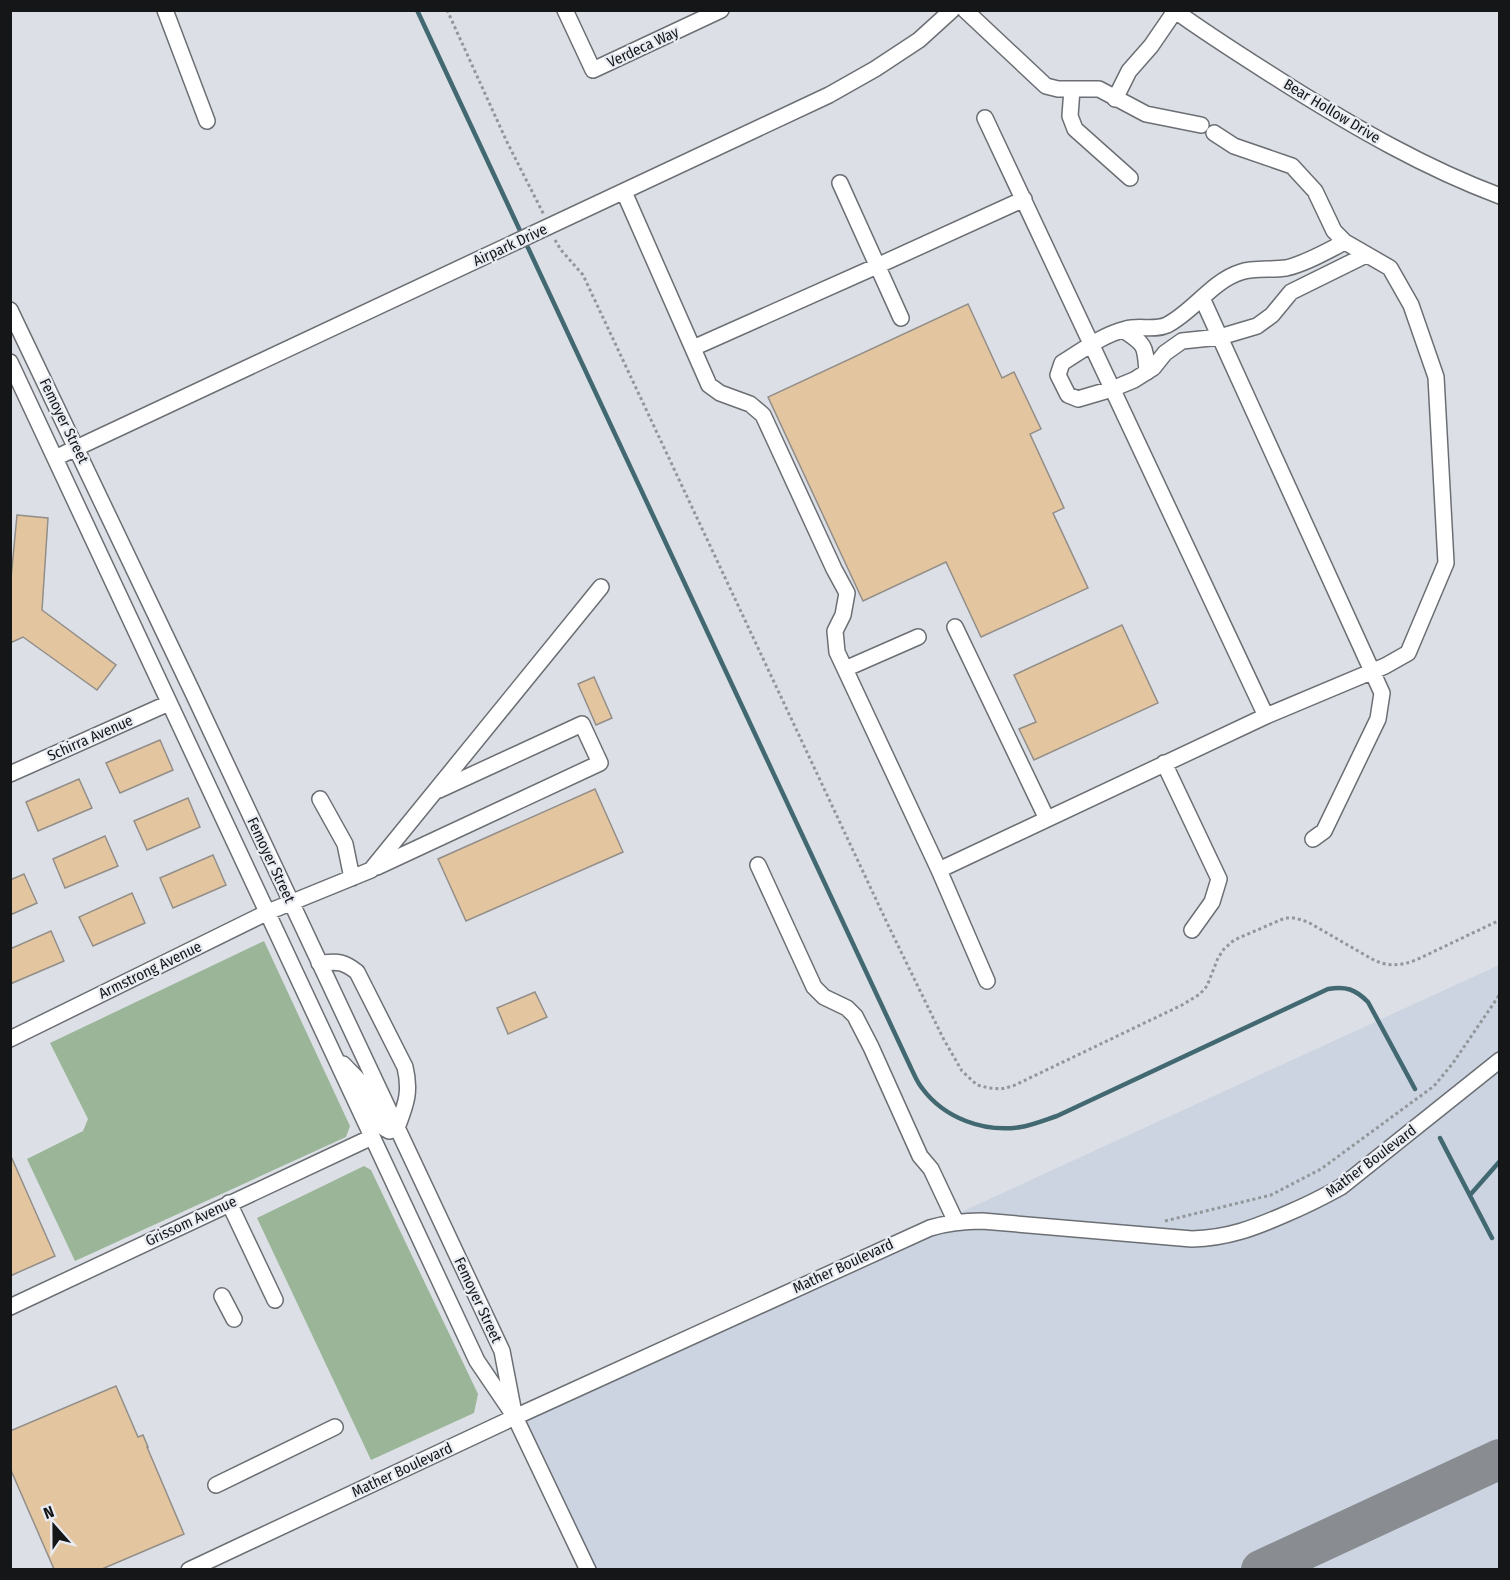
<svg xmlns="http://www.w3.org/2000/svg" width="1510" height="1580" viewBox="0 0 1510 1580" font-family="'Fira Sans Condensed',sans-serif">
<rect width="100%" height="100%" fill="#dce0e6"/>
<path fill="#cbd4e0" d="M 1499,965 L 1499,1569 L 588,1569 L 517,1416 Z"/>
<path fill="#9bb598" d="M 264,941 L 350,1126 L 346,1137 L 75,1261 L 27,1159 L 83,1131 L 88,1119 L 50,1043 Z
M 364,1166 L 371,1170 L 478,1394 L 474,1413 L 371,1460 L 257,1218 Z"/>
<g fill="none" stroke-linecap="round" stroke-linejoin="round">
<path stroke="#426971" stroke-width="4.5" d="M 417,10 L 911,1068 C 914,1074 917,1082 922,1088 C 944,1118 984,1133 1021,1127 C 1033,1125 1045,1120 1057,1116 L 1328,989 C 1346,986 1355,989 1368,1002 L 1415,1089
M 1440,1138 L 1492,1238
M 1470,1195 L 1500,1161"/>
<path stroke="#898c90" stroke-width="40" d="M 1261,1570 L 1500,1459"/>
</g>
<path fill="#e3c6a0" stroke="#938e89" stroke-width="1.5" d="M 968,304 L 1002,378 L 1014,372 L 1041,429 L 1030,434 L 1064,508 L 1053,513 L 1088,588 L 981,637 L 946,562 L 863,601 L 768,397 Z
M 17,515 L 48,518 L 42,610 L 116,665 L 97,690 L 23,637 L 10,643 L 10,589 Z
M 1122,625 L 1158,703 L 1034,760 L 1019,729 L 1036,722 L 1014,675 Z
M 594,677 L 612,718 L 596,725 L 578,684 Z
M 160,740 L 173,770 L 120,793 L 106,763 Z
M 79,779 L 92,808 L 38,831 L 26,802 Z
M 595,789 L 623,852 L 466,921 L 438,859 Z
M 188,798 L 200,827 L 147,850 L 134,821 Z
M 105,836 L 118,866 L 65,888 L 53,859 Z
M 213,855 L 226,885 L 173,908 L 160,878 Z
M 24,874 L 37,903 L 10,915 L 10,880 Z
M 132,893 L 145,923 L 93,946 L 79,917 Z
M 51,931 L 64,961 L 10,984 L 10,949 Z
M 535,992 L 547,1017 L 508,1034 L 497,1008 Z
M 10,1154 L 55,1256 L 10,1276 Z
M 116,1386 L 138,1437 L 143,1435 L 148,1447 L 147,1447 L 184,1534 L 102,1569 L 54,1569 L 10,1468 L 10,1431 Z"/>
<g fill="none" stroke-linecap="round" stroke-linejoin="round">
<defs>
<path id="minor" d="M 165,10 L 207,121
M 565,10 L 593,70 L 721,10
M 965,10 L 1046,86 L 1058,89 L 1099,89 L 1146,114 L 1201,125
M 1174,10 C 1211,37 1250,61 1289,86 C 1356,128 1425,168 1500,196
M 1072,89 L 1070,116 L 1075,129 L 1130,178
M 1115,99 L 1129,71 L 1151,46 L 1175,11
M 985,118 L 1266,716
M 840,183 L 901,318
M 624,192 L 709,385 L 720,393 L 750,404 L 763,415 L 834,569 L 847,593 L 843,615 L 835,631 L 837,652 L 939,870 L 987,981
M 1345,242 C 1327,251 1305,264 1286,268 C 1272,270 1253,268 1241,272 C 1212,281 1194,311 1167,325 C 1154,331 1139,325 1126,329 C 1102,335 1083,350 1062,363 L 1058,375 L 1068,395 L 1078,399 L 1112,389 L 1134,380 L 1153,368 L 1165,353 L 1182,341 L 1220,337 L 1257,326 L 1272,315 L 1291,292 L 1366,255
M 1202,298 L 1382,693 L 1378,719 L 1324,831 L 1313,839
M 10,310 L 192,691 L 502,1351 L 513,1408
M 1123,330 C 1146,345 1145,345 1147,372
M 693,348 L 877,266 L 1024,199
M 10,362 L 477,1361 L 515,1417 L 588,1570
M 55,458 L 829,95 L 875,69 L 919,40 L 952,10
M 955,627 L 1047,819
M 845,669 L 918,637
M 1164,763 L 1219,879 L 1212,902 L 1192,930
M 10,774 L 169,703
M 320,799 L 345,844 L 352,878
M 758,865 L 814,987 L 824,997 L 847,1008 L 855,1016 L 871,1047 L 920,1156 L 931,1169 L 956,1222
M 377,867 L 600,763 L 582,724 L 439,790
M 939,870 L 1266,716 L 1385,666 L 1408,653 L 1446,563 L 1436,377 L 1411,305 L 1390,268 L 1345,242 L 1334,231 L 1315,191 L 1292,166 L 1234,146 L 1214,133
M 319,963 C 337,962 342,960 357,972 L 405,1067 C 411,1092 406,1104 397,1128 L 389,1131 C 373,1124 371,1100 363,1086 C 358,1078 349,1071 343,1064
M 10,1039 L 268,912 L 371,870 L 601,587
M 229,1203 L 275,1300
M 222,1296 L 234,1319
M 10,1307 L 372,1137
M 216,1485 L 335,1427
M 189,1570 L 515,1417 L 930,1228 C 947,1223 964,1221 982,1221 L 1192,1239 C 1228,1238 1254,1228 1286,1214 C 1305,1206 1323,1197 1341,1187 L 1500,1060"/>
</defs>
<use href="#minor" stroke="#6b6f74" stroke-width="18"/>
<path stroke="#93969a" stroke-width="3" stroke-dasharray="3 3" stroke-linecap="butt" d="M 447,10 L 507,142 L 544,215
M 555,240 L 561,250 L 583,275 L 889,927 L 943,1038 L 962,1071 L 977,1085 L 989,1088 L 1001,1089 L 1013,1086 L 1182,1005 L 1200,994 L 1207,986 L 1218,958 L 1224,949 L 1234,940 L 1285,918 L 1295,918 L 1308,922 L 1372,959 C 1387,967 1400,966 1416,960 L 1500,920
M 1165,1221 L 1271,1195 L 1321,1169 L 1434,1086 L 1453,1063 L 1500,994"/>
<use href="#minor" stroke="#fff" stroke-width="15"/>
</g>
<g text-anchor="middle" stroke-width="4.5" stroke-linejoin="round" paint-order="stroke">
<g font-size="15" fill="#151618" stroke="#e9edf3">
<text transform="translate(643 47) rotate(-25)" y="5">Verdeca Way</text>
<text transform="translate(1332 111) rotate(31)" y="5">Bear Hollow Drive</text>
<text transform="translate(510 245) rotate(-25)" y="5">Airpark Drive</text>
<text transform="translate(64 421) rotate(64)" y="5">Femoyer Street</text>
<text transform="translate(90 738) rotate(-24)" y="5">Schirra Avenue</text>
<text transform="translate(271 860) rotate(65)" y="5">Femoyer Street</text>
<text transform="translate(150 970) rotate(-26)" y="5">Armstrong Avenue</text>
<text transform="translate(1371 1161) rotate(-37)" y="5">Mather Boulevard</text>
<text transform="translate(191 1221) rotate(-25)" y="5">Grissom Avenue</text>
<text transform="translate(843 1266) rotate(-25)" y="5">Mather Boulevard</text>
<text transform="translate(478 1300) rotate(65)" y="5">Femoyer Street</text>
<text transform="translate(402 1470) rotate(-25)" y="5">Mather Boulevard</text>
</g>
</g>
<rect width="1510" height="1580" fill="none" stroke="#151618" stroke-width="24"/>
<g transform="translate(54 1526) rotate(339)" stroke="#e9edf3" stroke-width="4.5" paint-order="stroke">
<path d="M0-4.5L10 22L0 15L-10 22Z" fill="#151618"/>
<text y="-9" font-size="16" font-weight="bold" text-anchor="middle" fill="#151618">N</text>
</g>
</svg>
